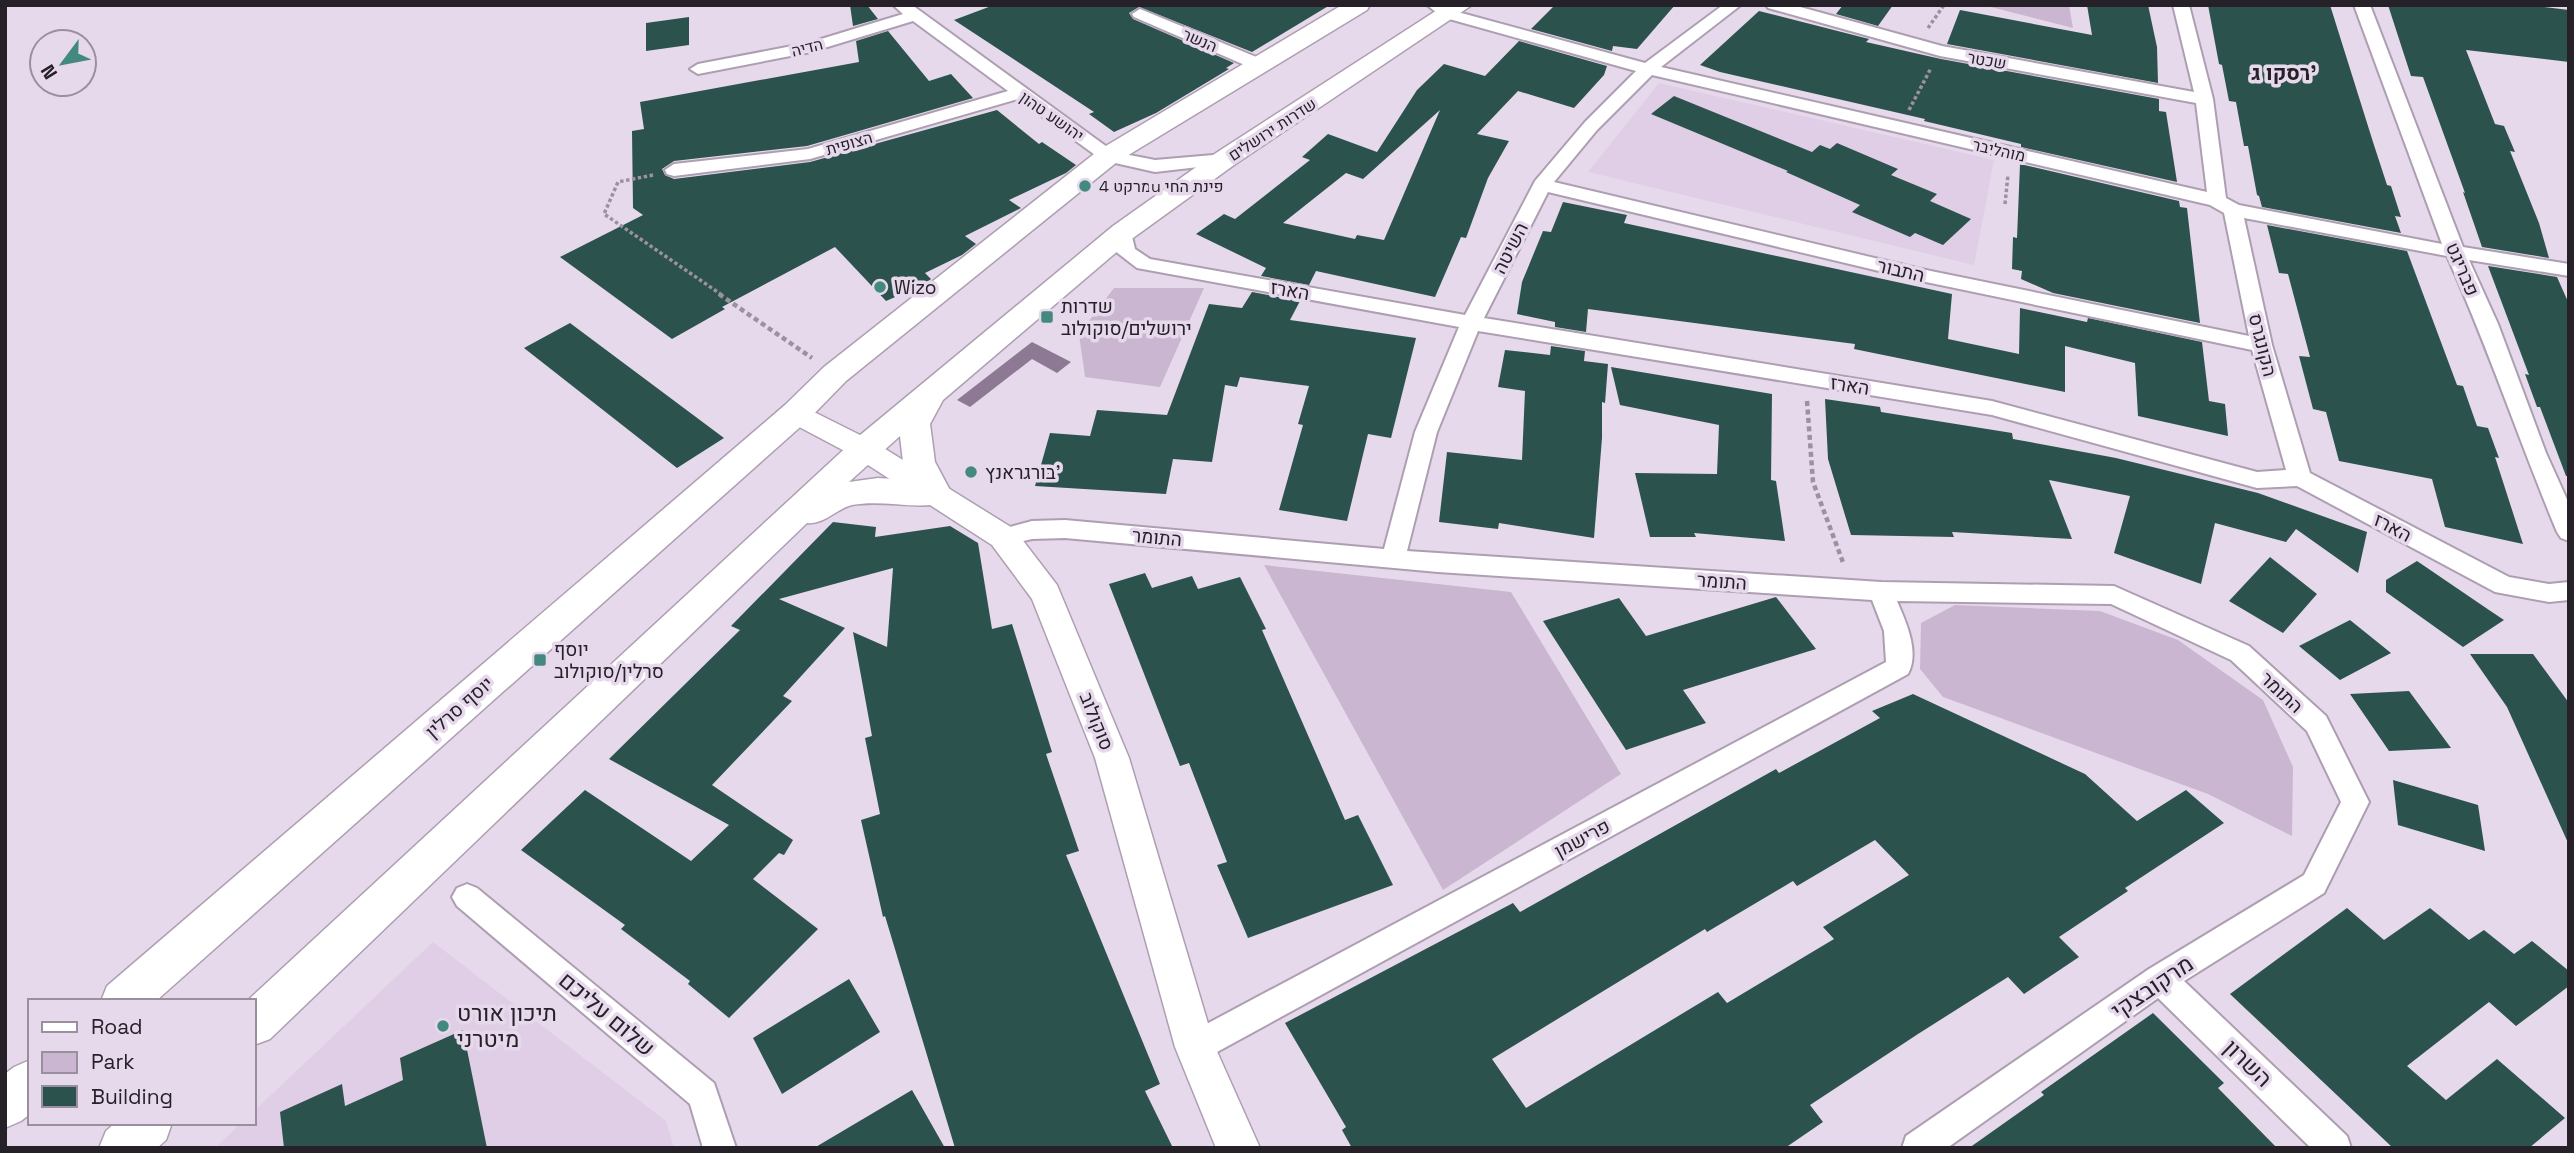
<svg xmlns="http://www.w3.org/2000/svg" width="2574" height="1153" viewBox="0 0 2574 1153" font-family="'Space Grotesk',Heebo,sans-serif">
<rect width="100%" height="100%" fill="#e7d9ec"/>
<path fill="#e0cde6" d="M 1659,83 L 1994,160 L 1974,265 L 1588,172 Z
M 433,942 L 666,1121 L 674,1148 L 215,1148 L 241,1123 L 254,1123 L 254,1111 Z"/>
<path fill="#cab6d0" d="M 1983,5 L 2069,5 L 2073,28 Z
M 1114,288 L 1204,288 L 1160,387 L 1085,377 L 1079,334 Z
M 1264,565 L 1511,592 L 1621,774 L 1443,890 Z
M 1955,605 L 2100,611 L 2178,640 L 2263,700 L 2293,767 L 2292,836 L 2208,794 L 1943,697 L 1920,669 L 1921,623 Z"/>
<path fill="#8d7993" d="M 1032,342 L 1071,362 L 1057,373 L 1032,359 L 970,407 L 957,400 Z"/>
<path fill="#2c524d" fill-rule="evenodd" d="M 850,5 L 867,5 L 878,19 L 853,26 Z
M 994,5 L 1330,5 L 1252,52 L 1139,7 L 1129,13 L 1133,19 L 1234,63 L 1226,68 L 1229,69 L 1156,113 L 1114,132 L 1089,114 L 1094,112 L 954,20 Z
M 1555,5 L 1675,5 L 1637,49 L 1613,46 L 1612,51 L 1531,29 Z
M 1843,5 L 1893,5 L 1878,26 L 1836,14 Z
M 2087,5 L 2148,5 L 2157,47 L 2158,83 L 1947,44 L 1960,10 L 2092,35 Z
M 2208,5 L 2330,5 L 2373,142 L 2387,185 L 2391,186 L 2401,217 L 2395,216 L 2401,233 L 2262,207 L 2259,196 L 2257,195 L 2248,146 L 2244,146 L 2236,102 L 2229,101 L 2222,65 L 2219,64 Z
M 2388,5 L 2527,5 L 2569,10 L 2569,62 L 2466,50 L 2495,124 L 2504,126 L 2515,152 L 2510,151 L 2539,223 L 2549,258 L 2482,247 L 2463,192 L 2465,193 L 2423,77 L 2411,76 Z
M 1759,11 L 1869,39 L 1866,42 L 1941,59 L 2159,99 L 2159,111 L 2166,112 L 2177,182 L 2021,147 L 2021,144 L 1924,121 L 1925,119 L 1720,72 L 1700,65 Z
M 689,17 L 689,45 L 646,51 L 646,23 Z
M 888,31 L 929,81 L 951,74 L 973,98 L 807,146 L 674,161 L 662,169 L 665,175 L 674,179 L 810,162 L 997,110 L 1039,144 L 1042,142 L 1076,165 L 1066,173 L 1009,200 L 1021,208 L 965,236 L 976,244 L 962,255 L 925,273 L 931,279 L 925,284 L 886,301 L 835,247 L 722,307 L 725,309 L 672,339 L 560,257 L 643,215 L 633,208 L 632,131 L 644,129 L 640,102 L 859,62 L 856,41 Z
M 1519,41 L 1607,66 L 1604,75 L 1574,108 L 1518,91 L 1477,134 L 1509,141 L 1488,178 L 1466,238 L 1461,237 L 1435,297 L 1316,271 L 1309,285 L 1261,276 L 1266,268 L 1196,234 L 1224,214 L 1235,219 L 1310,160 L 1302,157 L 1328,134 L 1377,152 L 1417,90 L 1444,64 L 1485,76 ZM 1440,110 L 1384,240 L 1357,235 L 1355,239 L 1283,223 L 1346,173 L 1363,179 Z
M 1674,96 L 1812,152 L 1820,145 L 1830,149 L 1837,143 L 1898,169 L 1891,175 L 1937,194 L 1930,201 L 1971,219 L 1943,245 L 1915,233 L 1910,237 L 1852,212 L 1860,205 L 1786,172 L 1788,171 L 1651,114 Z
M 2020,164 L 2179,201 L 2180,207 L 2187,208 L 2200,323 L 2053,293 L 2021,279 L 2022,271 L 2012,269 L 2013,237 L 2017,238 Z
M 1563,202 L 1627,215 L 1624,223 L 1952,294 L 1948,339 L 2019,354 L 2020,308 L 2087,322 L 2088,318 L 2202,342 L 2209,401 L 2225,404 L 2228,436 L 2138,416 L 2135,363 L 2065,346 L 2065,392 L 1854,349 L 1855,344 L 1588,309 L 1586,332 L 1555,327 L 1555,322 L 1517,314 L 1522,282 L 1543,231 L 1551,232 Z
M 2267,225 L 2407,251 L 2457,385 L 2463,386 L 2477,426 L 2488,428 L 2499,458 L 2495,457 L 2523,544 L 2445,527 L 2432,479 L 2339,461 L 2326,412 L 2313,409 L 2299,356 L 2310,357 L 2288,274 L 2279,273 Z
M 2488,266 L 2557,277 L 2569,304 L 2569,476 L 2566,476 L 2540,407 L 2537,407 L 2525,374 L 2529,375 Z
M 1252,292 L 1300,301 L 1290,320 L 1416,338 L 1391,438 L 1368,434 L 1347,521 L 1279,510 L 1303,425 L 1298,424 L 1309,386 L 1240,377 L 1237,387 L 1225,385 L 1212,462 L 1173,459 L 1166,494 L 1035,486 L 1050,433 L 1090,436 L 1097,410 L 1167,415 L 1209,304 L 1242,308 Z
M 570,323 L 724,438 L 677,468 L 524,348 Z
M 1551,346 L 1585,351 L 1584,361 L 1608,364 L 1605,403 L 1602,402 L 1602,438 L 1594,538 L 1499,523 L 1498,529 L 1439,522 L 1447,452 L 1522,460 L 1525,391 L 1498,387 L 1505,350 L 1550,355 Z
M 1611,367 L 1772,394 L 1771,480 L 1776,481 L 1785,541 L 1694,533 L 1696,537 L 1650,537 L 1635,473 L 1717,474 L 1719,425 L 1620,405 Z
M 1825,399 L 1880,407 L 1881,412 L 2012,433 L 2013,439 L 2116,458 L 2258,493 L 2367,532 L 2358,573 L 2296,529 L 2286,542 L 2215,523 L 2201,584 L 2114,553 L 2130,496 L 2049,480 L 2072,539 L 1952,532 L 1954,537 L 1851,535 L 1828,459 Z
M 833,522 L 876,527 L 875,537 L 950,526 L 978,543 L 992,629 L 1012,624 L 1052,752 L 1046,754 L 1079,851 L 1066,855 L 1160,1084 L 1145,1091 L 1173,1148 L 955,1148 L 885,916 L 883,917 L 861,820 L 880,814 L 865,738 L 872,736 L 853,632 L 887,647 L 893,568 L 779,599 L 845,628 L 783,696 L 792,701 L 712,785 L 793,840 L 784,855 L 779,853 L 753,879 L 818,929 L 729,1018 L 688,984 L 690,981 L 621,929 L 625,925 L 521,850 L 585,790 L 691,861 L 729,825 L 609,759 L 740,630 L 731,626 Z
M 2270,557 L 2317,594 L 2283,633 L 2229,601 Z
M 2417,561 L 2489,610 L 2504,620 L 2463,647 L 2386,592 L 2386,580 Z
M 1145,573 L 1152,588 L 1192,576 L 1198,589 L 1240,577 L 1266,629 L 1262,630 L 1345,820 L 1358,815 L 1393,885 L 1248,938 L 1217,865 L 1227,862 L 1189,763 L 1180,766 L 1109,584 Z
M 1776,597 L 1816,649 L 1683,690 L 1706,723 L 1626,750 L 1543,621 L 1619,598 L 1646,636 Z
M 2350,620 L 2391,653 L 2340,680 L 2299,646 Z
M 2470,654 L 2533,654 L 2569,703 L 2569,845 L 2507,707 Z
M 2409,691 L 2451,748 L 2389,751 L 2350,694 Z
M 1913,694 L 2085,774 L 2137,821 L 2186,790 L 2224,823 L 2125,888 L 2128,891 L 2059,937 L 2079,957 L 2024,994 L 2008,977 L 1918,1034 L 1810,1105 L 1823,1122 L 1785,1148 L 1352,1148 L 1342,1130 L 1346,1127 L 1285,1023 L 1513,903 L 1520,912 L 1776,769 L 1779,773 L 1880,718 L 1872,711 ZM 1875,840 L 1909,875 L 1823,927 L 1834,939 L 1727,1003 L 1718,992 L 1526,1108 L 1492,1059 L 1705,929 L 1707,932 L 1793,881 L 1797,886 Z
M 2393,780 L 2478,805 L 2485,851 L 2398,825 Z
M 2347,908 L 2384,940 L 2430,908 L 2469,940 L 2484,930 L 2514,954 L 2532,941 L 2569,971 L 2569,986 L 2516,1026 L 2489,1002 L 2407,1066 L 2446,1100 L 2497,1059 L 2565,1118 L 2529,1148 L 2393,1148 L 2230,994 Z
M 849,979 L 880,1032 L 782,1094 L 753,1038 Z
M 2153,1013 L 2224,1083 L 2218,1088 L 2277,1148 L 1969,1148 L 2044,1095 L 2041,1092 Z
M 463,1030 L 487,1148 L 284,1148 L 280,1112 L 342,1084 L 345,1106 L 403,1080 L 400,1058 Z
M 912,1090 L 945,1148 L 814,1148 Z"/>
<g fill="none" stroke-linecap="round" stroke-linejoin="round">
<defs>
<path id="minor" d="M 893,5 L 912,5 L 1114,152 L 1155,160 L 1225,154 L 1234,159 L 1225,164 L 1155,172 L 1102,160 L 1018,99 L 810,159 L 674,176 L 667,174 L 665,170 L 674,164 L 808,149 L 1008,91 L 913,21 L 811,52 L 698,74 L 690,69 L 698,64 L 808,43 L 903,14 Z
M 1427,5 L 1446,5 L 1454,11 L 1645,63 L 1723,5 L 1741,5 L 1661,67 L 2207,192 L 2196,103 L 1940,56 L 1768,8 L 1766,5 L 1793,5 L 1942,46 L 2194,92 L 2173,5 L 2189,5 L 2213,99 L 2226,198 L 2239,205 L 2442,244 L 2354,5 L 2370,5 L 2463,247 L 2569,264 L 2569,276 L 2469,260 L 2498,324 L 2546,453 L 2569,504 L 2569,541 L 2561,538 L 2557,532 C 2519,441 2488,347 2447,256 L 2244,218 L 2272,345 L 2310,473 L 2509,577 L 2549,584 L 2569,582 L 2569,600 L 2549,602 L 2495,592 L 2297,486 L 2257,488 L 1992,415 L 1478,331 L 1437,432 L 1407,551 L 1881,582 L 2114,586 L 2249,646 L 2326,716 L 2369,802 L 2324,893 L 2184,981 L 2347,1136 L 2351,1148 L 2311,1148 L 2158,998 L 1947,1148 L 1902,1148 L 1906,1136 L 2149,969 L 2304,875 L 2341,802 L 2307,731 L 2231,660 L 2111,604 L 1897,601 C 1906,622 1920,652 1908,674 L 1206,1058 L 1195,1062 L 1184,1058 L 1179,1047 L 1184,1036 L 1886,662 L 1884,631 L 1872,600 L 1438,572 L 1065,538 L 1032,539 L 1003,546 L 995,543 L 991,537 L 995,531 L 1032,521 L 1065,520 L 1384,549 L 1415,432 L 1459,327 L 1137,268 L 1115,251 L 1113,232 L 1116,228 L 1130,228 L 1135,249 L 1150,259 L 1465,315 L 1535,181 L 1585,122 L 1636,71 L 1442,17 ZM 1652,75 L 2210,205 L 2224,213 L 2249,336 L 1921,269 L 1554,182 L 1597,130 ZM 1548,192 L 1921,281 L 2252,350 L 2286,470 L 2257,472 L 1992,401 L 1484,318 Z
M 1140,9 L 1266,61 L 1268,65 L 1260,70 L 1254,69 L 1134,17 L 1132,14 Z
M 467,884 L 477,888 L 714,1083 L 736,1148 L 703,1148 L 690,1104 L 457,906 L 452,897 L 457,888 Z"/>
<path id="tertiary" d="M 796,403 L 874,442 L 1014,529 L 1057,585 L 1129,758 L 1215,1047 L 1260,1148 L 1216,1148 L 1175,1047 L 1095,758 L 1032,599 L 992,545 L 854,456 L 786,420 L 782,413 L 786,406 Z"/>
<path id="secondary" d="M 1342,5 L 1370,5 L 1367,10 L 1117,162 L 846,381 L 807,421 L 156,1001 L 101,1001 L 107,986 L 785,405 L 824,367 L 1099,150 Z
M 1445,5 L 1472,5 L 1234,165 L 1133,238 L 943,400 L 930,424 L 935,462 L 952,494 L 947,502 C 917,511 884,499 852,505 C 836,509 824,525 807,523 L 270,1039 L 254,1045 L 254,1001 L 247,1001 L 853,441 L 1113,226 L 1216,153 ZM 900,436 L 903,462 L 912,480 L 878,478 L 849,482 Z
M 30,1060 L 30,1114 L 21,1121 L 5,1128 L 5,1074 L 14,1067 Z
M 115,1123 L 172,1123 L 166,1140 L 157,1148 L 99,1148 L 106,1131 Z"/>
</defs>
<use href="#minor" stroke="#ad9fb1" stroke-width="4"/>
<use href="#tertiary" stroke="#ad9fb1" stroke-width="3"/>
<use href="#secondary" stroke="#ad9fb1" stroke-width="3"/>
<path stroke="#9b919f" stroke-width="3.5" stroke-dasharray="3.5 2.5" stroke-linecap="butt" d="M 1928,28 L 1944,5
M 1909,110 L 1931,68
M 653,175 L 618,182 L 604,214 L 722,295
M 2005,204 L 2008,175"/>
<path stroke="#9b919f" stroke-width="4.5" stroke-dasharray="5 3.5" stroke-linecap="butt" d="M 719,294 L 812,358
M 1807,401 L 1813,482 L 1844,565"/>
<use href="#minor" fill="#fff" fill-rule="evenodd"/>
<use href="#tertiary" fill="#fff" fill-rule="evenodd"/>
<use href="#secondary" fill="#fff" fill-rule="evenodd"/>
</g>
<g fill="#448980" stroke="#e7d9ec" stroke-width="2.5">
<circle cx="1085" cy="186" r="7"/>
<circle cx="880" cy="287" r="7"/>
<rect x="1040" y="310" width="14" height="14" rx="3.5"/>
<circle cx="971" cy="472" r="7"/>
<rect x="533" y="653" width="14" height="14" rx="3.5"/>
<circle cx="443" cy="1026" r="7"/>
</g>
<g text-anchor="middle" stroke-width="7" stroke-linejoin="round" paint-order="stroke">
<g font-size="16" fill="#262128" stroke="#e7d9ec">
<text transform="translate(1200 40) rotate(23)" y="6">הנשר</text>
<text transform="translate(807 47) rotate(-14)" y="6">הדיה</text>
<text transform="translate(1987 60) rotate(10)" y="6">שכטר</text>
<text transform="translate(1052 116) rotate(35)" y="6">יהושע טהון</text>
<text transform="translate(1272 129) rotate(-33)" y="6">שדרות ירושלים</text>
<text transform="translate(849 143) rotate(-16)" y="6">הצופית</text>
<text transform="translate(1999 150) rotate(13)" y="6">מוהליבר</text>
</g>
<g font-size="16" fill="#262128" stroke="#e7d9ec" text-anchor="start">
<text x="1099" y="192">מרקט 4u פינת החי</text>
</g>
<g font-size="19" fill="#262128" stroke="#e7d9ec">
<text transform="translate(1510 248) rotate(-63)" y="7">השיטה</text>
<text transform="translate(2463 269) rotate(67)" y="7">פבריגט</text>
<text transform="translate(1901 270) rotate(13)" y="7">התבור</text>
<text transform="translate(1290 290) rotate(10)" y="7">הארז</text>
<text transform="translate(2263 345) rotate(76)" y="7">הקונגרס</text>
<text transform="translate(1850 385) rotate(9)" y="7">הארז</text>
<text transform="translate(2393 527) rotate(28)" y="7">הארז</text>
<text transform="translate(1157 537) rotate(5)" y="7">התומר</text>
<text transform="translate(1722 581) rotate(4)" y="7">התומר</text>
<text transform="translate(2282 692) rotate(43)" y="7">התומר</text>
<text transform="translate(459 707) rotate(-41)" y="7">יוסף סרלין</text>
<text transform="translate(1097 721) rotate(68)" y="7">סוקולוב</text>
<text transform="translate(1582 838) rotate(-28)" y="7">פרישמן</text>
</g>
<g font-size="19" fill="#262128" stroke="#e7d9ec" text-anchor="start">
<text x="894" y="294">Wizo</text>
<text x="1061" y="313">שדרות<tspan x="1061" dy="22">ירושלים/סוקולוב</tspan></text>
<text x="985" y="479">בורגראנץ'</text>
<text x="554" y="656">יוסף<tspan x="554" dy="22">סרלין/סוקולוב</tspan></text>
</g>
<g font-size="21" font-weight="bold" fill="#262128" stroke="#e7d9ec">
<text x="2284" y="80">רסקו ג'</text>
</g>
<g font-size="23" fill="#262128" stroke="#e7d9ec">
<text transform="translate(2152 987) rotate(-34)" y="8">מרקובצקי</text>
<text transform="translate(607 1014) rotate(40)" y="8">שלום עליכם</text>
<text transform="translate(2248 1063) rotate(44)" y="8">השרון</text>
</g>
<g font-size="23" fill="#262128" stroke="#e7d9ec" text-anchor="start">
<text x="457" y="1021">תיכון אורט<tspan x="457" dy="26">מיטרני</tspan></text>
</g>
</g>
<rect width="2574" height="1153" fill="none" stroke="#262128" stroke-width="14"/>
<rect x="28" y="999" width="228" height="126" fill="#e7d9ec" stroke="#9a8f9e" stroke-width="2"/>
<rect x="42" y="1022" width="35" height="10" fill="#ffffff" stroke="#9a8f9e" stroke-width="2"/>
<text x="91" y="1034" font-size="21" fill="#262128">Road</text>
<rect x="42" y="1052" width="35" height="21" fill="#cab6d0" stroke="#9a8f9e" stroke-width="2"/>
<text x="91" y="1069" font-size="21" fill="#262128">Park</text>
<rect x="42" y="1086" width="35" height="21" fill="#2c524d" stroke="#9a8f9e" stroke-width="2"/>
<text x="91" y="1104" font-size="21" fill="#262128">Building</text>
<g transform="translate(63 63) rotate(238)"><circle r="33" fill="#e7d9ec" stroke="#9a8f9e" stroke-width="2"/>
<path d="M0-5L12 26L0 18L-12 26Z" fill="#448980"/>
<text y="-10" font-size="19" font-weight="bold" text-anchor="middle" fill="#262128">N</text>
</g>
</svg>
